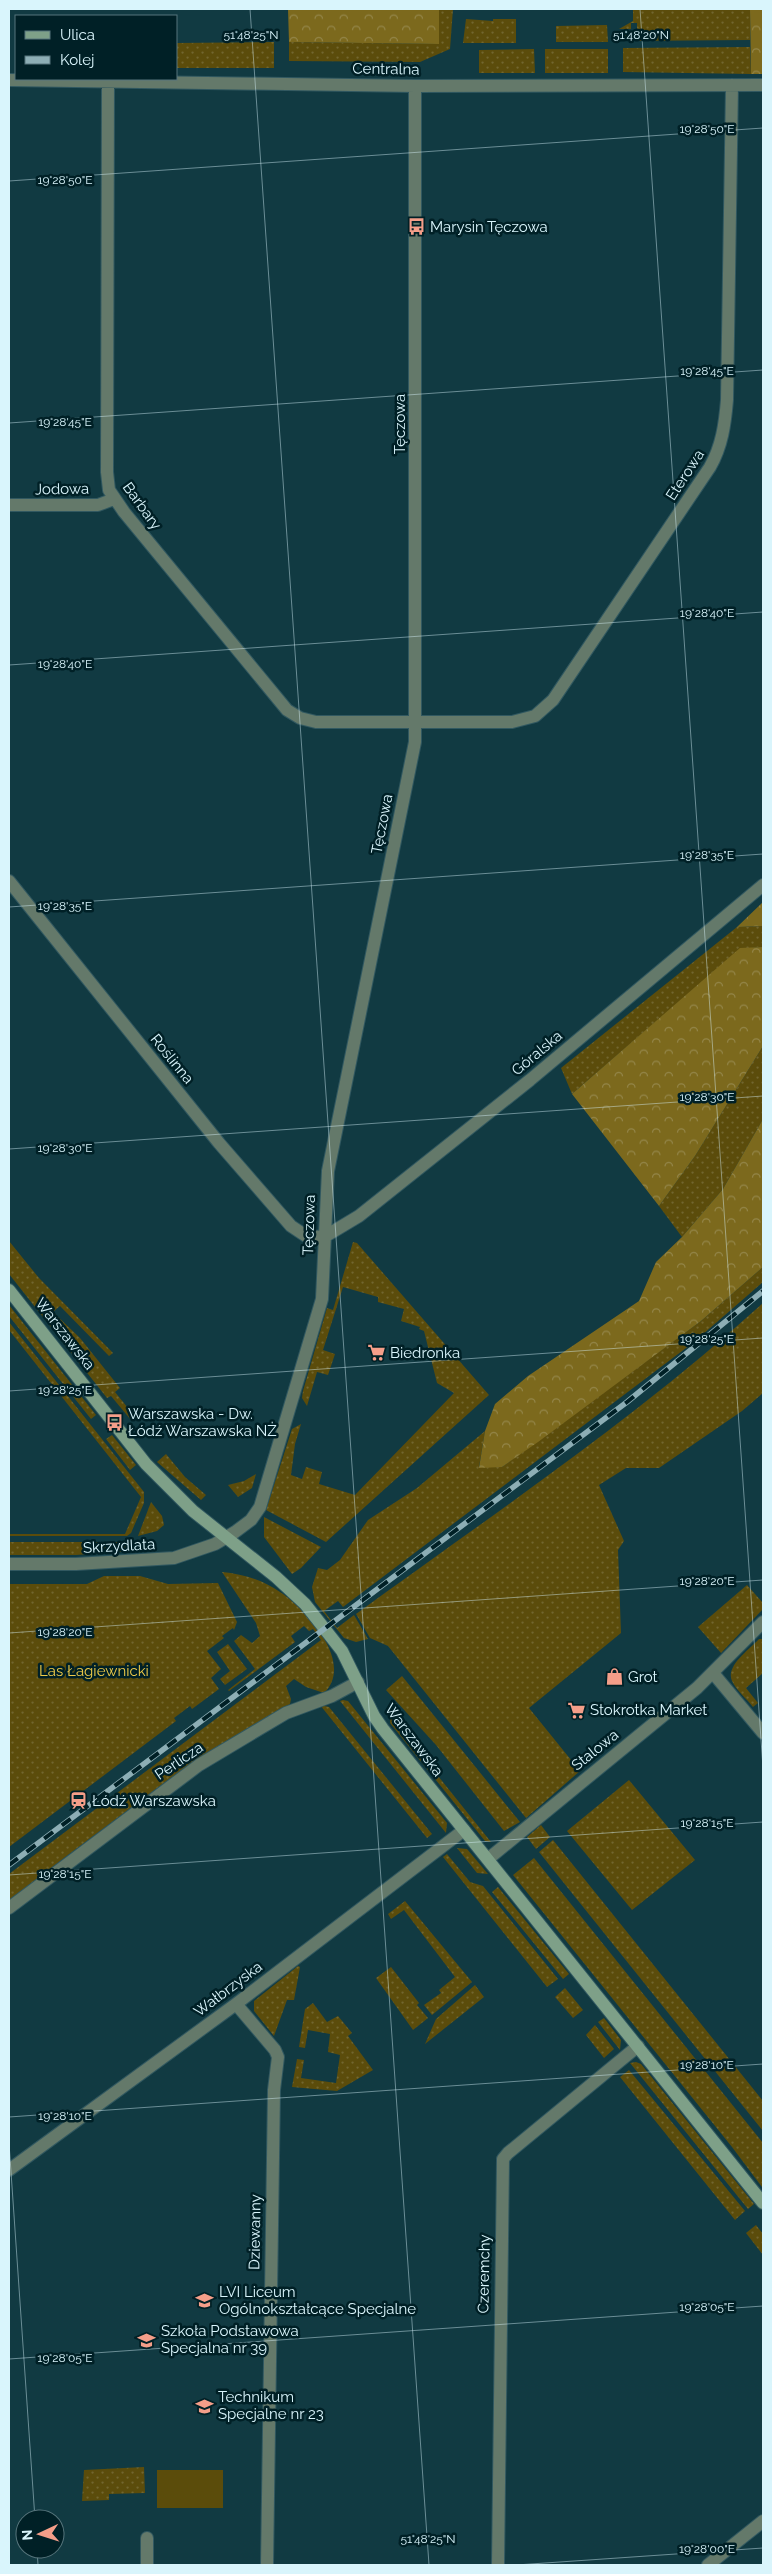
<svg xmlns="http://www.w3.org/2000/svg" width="772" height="2574" viewBox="0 0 772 2574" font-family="Raleway,sans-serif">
<defs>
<pattern id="grass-dots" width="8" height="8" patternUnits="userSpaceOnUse" patternTransform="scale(1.25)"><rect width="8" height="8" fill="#5b4c0b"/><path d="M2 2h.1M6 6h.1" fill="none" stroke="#72662f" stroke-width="1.8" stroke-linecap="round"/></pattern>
<pattern id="forest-crowns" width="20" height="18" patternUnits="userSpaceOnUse" patternTransform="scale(1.25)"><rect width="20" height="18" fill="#7c691d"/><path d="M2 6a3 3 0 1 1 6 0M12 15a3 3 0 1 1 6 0" fill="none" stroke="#94864a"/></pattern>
</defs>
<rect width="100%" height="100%" fill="#113a42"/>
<path fill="url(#grass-dots)" d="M 439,9 L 453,9 L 450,49 L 420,62 L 289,61 L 289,42 L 439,44 Z
M 633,9 L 750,9 L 750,40 L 623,41 L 623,34 L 637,34 L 637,23 L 631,23 L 631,29 L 619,29 L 633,21 Z
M 466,19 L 493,21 L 493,19 L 516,19 L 516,43 L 463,43 Z
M 607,25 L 608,42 L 556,42 L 556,26 Z
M 274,42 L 274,68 L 176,68 L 176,43 Z
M 750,47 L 751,74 L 623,72 L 623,48 Z
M 534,49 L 535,73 L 479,73 L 479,50 Z
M 545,49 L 608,49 L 608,73 L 545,73 Z
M 763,926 L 763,947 L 740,949 L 572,1094 L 561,1068 L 737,927 Z
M 763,1046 L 763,1119 L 723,1189 L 682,1237 L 659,1206 L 695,1156 Z
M 9,1241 L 39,1278 L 113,1353 L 109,1356 L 60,1306 L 53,1312 L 80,1338 L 120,1388 L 115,1392 L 136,1418 L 131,1420 L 111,1396 L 107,1398 L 9,1274 Z
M 353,1242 L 357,1243 L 489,1395 L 326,1542 L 266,1510 L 292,1429 L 301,1424 L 295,1444 L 291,1475 L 302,1479 L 306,1467 L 322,1472 L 319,1484 L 355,1495 L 454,1393 L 437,1383 L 424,1331 L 419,1329 L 420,1327 L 401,1321 L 404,1309 L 378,1302 L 378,1297 L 343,1287 L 323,1350 L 335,1354 L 328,1375 L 317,1372 L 307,1406 L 302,1398 L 303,1391 L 327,1308 L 333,1310 Z
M 763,1267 L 763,1282 L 694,1342 L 343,1607 L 338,1601 L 324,1611 L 337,1628 L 354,1615 L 368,1639 L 356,1642 L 344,1638 L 315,1602 L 312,1587 L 318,1568 L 327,1570 L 340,1560 L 368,1520 L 417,1488 L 485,1431 L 479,1467 L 502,1467 L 701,1321 Z
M 763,1303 L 763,1393 L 742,1411 L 659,1468 L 626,1468 L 599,1485 L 624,1541 L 618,1550 L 621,1633 L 529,1708 L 580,1771 L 526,1818 L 388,1646 L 370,1638 L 356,1614 C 492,1515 639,1416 763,1303 Z
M 9,1305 L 96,1415 L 91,1419 L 9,1316 Z
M 9,1322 L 144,1492 L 144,1503 L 131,1533 L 127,1536 L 9,1536 L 9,1534 L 125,1534 L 141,1497 L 9,1330 Z
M 112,1435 L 136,1465 L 130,1470 L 106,1439 Z
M 166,1454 L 185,1477 L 206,1495 L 201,1500 L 157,1462 Z
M 256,1474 L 252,1488 L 238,1497 L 228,1485 L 244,1481 Z
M 151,1502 L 162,1516 L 164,1525 L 157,1531 L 138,1536 Z
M 264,1517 L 321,1547 L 301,1568 L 292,1574 L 264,1537 Z
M 9,1542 L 130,1542 L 130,1551 L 76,1555 L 9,1555 Z
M 222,1572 C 243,1574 263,1580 280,1592 C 307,1610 355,1663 324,1693 L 306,1687 L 294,1679 L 286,1686 L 291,1699 L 290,1704 L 168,1780 L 64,1858 L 9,1902 L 9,1874 L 321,1640 L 313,1629 L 309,1631 L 304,1626 L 291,1636 L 295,1642 L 229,1691 L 228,1690 L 255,1669 L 234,1641 L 241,1635 L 252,1643 L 260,1636 L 256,1623 Z
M 104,1576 L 140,1576 L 168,1584 L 218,1583 L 237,1622 L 234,1630 L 233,1628 L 222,1636 L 224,1638 L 207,1651 L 221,1669 L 211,1678 L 219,1689 L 192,1709 L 190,1706 L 174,1718 L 176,1721 L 9,1847 L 9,1584 L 87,1584 Z
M 747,1585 L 763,1603 L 763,1609 L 721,1653 L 698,1627 Z
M 759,1639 L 763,1639 L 763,1673 L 746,1688 L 758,1703 L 753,1707 C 747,1699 736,1690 732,1681 C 725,1666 750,1649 759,1639 Z
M 228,1644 L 247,1669 L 225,1685 L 220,1679 L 230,1671 L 217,1652 Z
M 402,1676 L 520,1822 L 504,1831 L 436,1745 L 386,1690 Z
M 343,1700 L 348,1701 L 447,1823 L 446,1833 L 340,1701 Z
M 320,1705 L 329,1707 L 432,1834 L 427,1838 Z
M 391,1709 L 422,1756 L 491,1842 L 485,1841 L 390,1723 Z
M 629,1780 L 695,1860 L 632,1910 L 567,1831 Z
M 541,1825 L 550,1837 L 536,1849 L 527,1837 Z
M 553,1840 L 763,2101 L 763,2131 L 539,1852 Z
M 457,1848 L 467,1849 L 488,1874 L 477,1873 Z
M 447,1854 L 470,1882 L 483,1886 L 558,1979 L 547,1987 L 443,1857 Z
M 534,1858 L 763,2143 L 762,2187 L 732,2147 L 513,1875 Z
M 498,1887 L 569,1974 L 563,1979 L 492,1892 Z
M 405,1901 L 472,1982 L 432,2015 L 424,2005 L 441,1993 L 439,1990 L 455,1977 L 404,1910 L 391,1919 L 388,1914 Z
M 298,1966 L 300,1967 L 294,2000 L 287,2000 L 274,2036 L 254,2011 L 254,2001 Z
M 391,1967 L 419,2003 L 417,2005 L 428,2018 L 413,2030 L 376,1978 Z
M 475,1985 L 484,1997 L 425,2044 L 436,2019 Z
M 565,1988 L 583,2010 L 573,2018 L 555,1997 Z
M 313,2003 L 327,2022 L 338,2016 L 352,2033 L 348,2036 L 373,2070 L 337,2091 L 292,2087 L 297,2059 L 304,2060 L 301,2078 L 336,2083 L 340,2055 L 328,2052 L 330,2034 L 308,2030 L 305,2048 L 299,2047 L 305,2009 Z
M 604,2018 L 621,2040 L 620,2050 L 598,2022 Z
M 595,2025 L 614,2049 L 604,2058 L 586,2035 Z
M 636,2062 L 641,2064 L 754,2204 L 748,2209 L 630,2063 Z
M 629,2070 L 745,2211 L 735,2220 L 620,2077 Z
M 756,2225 L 763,2234 L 763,2255 L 746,2233 Z
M 144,2467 L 145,2493 L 109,2494 L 109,2500 L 82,2501 L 84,2470 Z"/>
<path fill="url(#forest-crowns)" d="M 288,9 L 439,9 L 439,44 L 289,42 Z
M 750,9 L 763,9 L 763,74 L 751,74 Z
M 763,902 L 763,926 L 737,927 Z
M 763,947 L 763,1046 L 695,1156 L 659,1206 L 572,1094 L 740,948 Z
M 763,1119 L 763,1267 L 701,1321 L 538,1442 L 502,1467 L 479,1468 L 485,1431 L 495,1404 L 528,1376 L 639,1301 L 656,1262 L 682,1237 L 723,1189 Z"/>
<path fill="#5b4c0b" d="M 157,2470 L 223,2470 L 223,2508 L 157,2508 Z"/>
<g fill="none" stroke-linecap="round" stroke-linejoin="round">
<defs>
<path id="street" d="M 9,80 L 415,86 L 763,85
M 108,80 L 107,472 L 109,490 L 124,512 L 287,710 L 300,718 L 316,722 L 512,722 L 535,716 L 553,700 L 710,467 C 722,446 725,424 727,400 L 732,85
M 9,505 L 98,505 L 114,499
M 9,881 L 219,1143 L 291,1226 L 306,1236 L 324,1237 L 359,1216 L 530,1080 L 763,885
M 9,1564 L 76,1564 L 174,1558 L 215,1544 L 235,1532 L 251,1520 L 260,1507 L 322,1299 L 328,1171 L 415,742 L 415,86
M 713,1673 L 763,1733
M 488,1859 L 697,1688 L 763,1622
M 9,1908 L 199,1765 L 286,1713 L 332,1696 L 358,1682
M 236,2004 L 275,2050 L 278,2057 L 274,2090 L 267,2565
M 9,2170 L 236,2004 L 464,1830
M 147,2565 L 147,2538
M 498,2565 L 503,2159 L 508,2153 L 638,2046
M 708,2565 L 763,2521"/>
<path id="secondary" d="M 9,1290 L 146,1464 L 193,1511 L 276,1577 L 305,1604 L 342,1651 L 374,1716 L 383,1729 L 763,2203"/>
</defs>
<use href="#street" stroke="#315860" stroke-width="14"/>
<use href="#secondary" stroke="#315860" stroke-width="14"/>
<use href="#street" stroke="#64796a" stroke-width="12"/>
<use href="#secondary" stroke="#7ea088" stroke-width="12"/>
<defs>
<path id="rail" d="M 9,1865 L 627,1402 L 763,1291"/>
</defs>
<use href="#rail" stroke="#8daeb5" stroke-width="5.5"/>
<use href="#rail" stroke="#002026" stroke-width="4" stroke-dasharray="11" stroke-linecap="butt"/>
</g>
<path fill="none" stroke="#d9f5fc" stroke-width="1" stroke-opacity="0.45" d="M 250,9 L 429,2565M 640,9 L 763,1768M 9,181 L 763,128M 9,423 L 763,370M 9,665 L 763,612M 9,907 L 763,854M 9,1149 L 763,1096M 9,1391 L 763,1338M 9,1633 L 763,1580M 9,1875 L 763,1822M 9,2117 L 763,2064M 9,2143 L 35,2519M 9,2359 L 763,2306M 37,2549 L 38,2565M 516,2565 L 763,2548"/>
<defs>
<symbol id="bus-bare" viewBox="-9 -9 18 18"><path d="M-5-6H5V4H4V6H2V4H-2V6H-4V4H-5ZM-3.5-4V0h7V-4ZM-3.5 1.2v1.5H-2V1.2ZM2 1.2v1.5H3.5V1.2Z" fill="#f49e89" stroke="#002026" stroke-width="2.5" paint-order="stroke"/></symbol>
<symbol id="supermarket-bare" viewBox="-9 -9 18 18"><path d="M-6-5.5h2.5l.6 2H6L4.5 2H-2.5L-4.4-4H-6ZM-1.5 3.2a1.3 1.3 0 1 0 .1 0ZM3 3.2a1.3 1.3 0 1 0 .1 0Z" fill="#f49e89" stroke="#002026" stroke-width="2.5" paint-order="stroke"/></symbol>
<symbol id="shop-bare" viewBox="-9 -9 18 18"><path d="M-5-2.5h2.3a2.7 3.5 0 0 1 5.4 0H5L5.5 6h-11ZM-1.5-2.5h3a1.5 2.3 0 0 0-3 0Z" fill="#f49e89" stroke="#002026" stroke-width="2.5" paint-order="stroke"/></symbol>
<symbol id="station-bare" viewBox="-9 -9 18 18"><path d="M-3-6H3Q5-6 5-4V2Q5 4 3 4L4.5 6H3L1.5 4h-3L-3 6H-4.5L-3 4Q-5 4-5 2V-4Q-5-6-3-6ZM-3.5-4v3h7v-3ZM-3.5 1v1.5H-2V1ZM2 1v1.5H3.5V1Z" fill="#f49e89" stroke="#002026" stroke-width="2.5" paint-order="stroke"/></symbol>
<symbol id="school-bare" viewBox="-9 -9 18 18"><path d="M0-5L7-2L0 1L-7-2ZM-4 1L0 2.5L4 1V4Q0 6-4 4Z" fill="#f49e89" stroke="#002026" stroke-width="2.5" paint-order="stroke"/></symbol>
</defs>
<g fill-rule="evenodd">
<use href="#bus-bare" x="404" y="214" width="25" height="25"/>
<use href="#supermarket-bare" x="364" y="1340" width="25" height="25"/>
<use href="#bus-bare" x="102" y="1410" width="25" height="25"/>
<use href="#shop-bare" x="602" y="1664" width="25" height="25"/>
<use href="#supermarket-bare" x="564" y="1698" width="25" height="25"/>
<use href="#station-bare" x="66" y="1788" width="25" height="25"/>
<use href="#school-bare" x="192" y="2288" width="25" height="25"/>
<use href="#school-bare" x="134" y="2328" width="25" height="25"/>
<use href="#school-bare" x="192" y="2394" width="25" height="25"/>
</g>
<g text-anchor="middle" stroke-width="5" stroke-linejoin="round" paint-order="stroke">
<g font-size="15" fill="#d9f5fc" stroke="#002026">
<text transform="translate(386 69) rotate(1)" y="5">Centralna</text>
<text transform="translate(400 424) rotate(-90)" y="5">Tęczowa</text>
<text transform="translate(685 475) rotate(-57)" y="5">Eterowa</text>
<text transform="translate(62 489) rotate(-1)" y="5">Jodowa</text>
<text transform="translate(142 506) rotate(54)" y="5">Barbary</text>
<text transform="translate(382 824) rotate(-79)" y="5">Tęczowa</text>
<text transform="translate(537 1053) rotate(-40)" y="5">Góralska</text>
<text transform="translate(172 1059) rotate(51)" y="5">Roślinna</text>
<text transform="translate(309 1225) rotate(-88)" y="5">Tęczowa</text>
<text transform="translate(65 1334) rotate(52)" y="5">Warszawska</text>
<text transform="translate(119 1546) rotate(-3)" y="5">Skrzydlata</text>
<text transform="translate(414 1740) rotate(53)" y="5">Warszawska</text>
<text transform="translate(595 1750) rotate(-39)" y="5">Stalowa</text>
<text transform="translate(179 1761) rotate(-34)" y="5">Perlicza</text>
<text transform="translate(228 1989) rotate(-37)" y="5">Wałbrzyska</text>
<text transform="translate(255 2232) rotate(-89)" y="5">Dziewanny</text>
<text transform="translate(484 2274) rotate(-89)" y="5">Czeremchy</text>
</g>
<g font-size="15" fill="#d9f5fc" stroke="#002026" text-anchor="start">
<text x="430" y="232">Marysin Tęczowa</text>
<text x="390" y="1358">Biedronka</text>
<text x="128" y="1419">Warszawska - Dw.<tspan x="128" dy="17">Łódź Warszawska NŻ</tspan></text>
<text x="628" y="1682">Grot</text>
<text x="590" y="1715">Stokrotka Market</text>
<text x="92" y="1806">Łódź Warszawska</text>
<text x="219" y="2297">LVI Liceum<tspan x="219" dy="17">Ogólnokształcące Specjalne</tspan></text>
<text x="161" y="2336">Szkoła Podstawowa<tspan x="161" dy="17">Specjalna nr 39</tspan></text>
<text x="218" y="2402">Technikum<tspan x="218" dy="17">Specjalne nr 23</tspan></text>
</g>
<g font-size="15" fill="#eecb49" stroke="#002026">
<text x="94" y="1676">Las Łagiewnicki</text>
</g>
</g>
<g font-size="12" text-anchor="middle" fill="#d9f5fc" stroke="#002026" stroke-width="5" stroke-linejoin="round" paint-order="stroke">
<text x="251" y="39">51°48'25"N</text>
<text x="641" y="39">51°48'20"N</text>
<text x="707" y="133">19°28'50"E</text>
<text x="65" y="184">19°28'50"E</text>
<text x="707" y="375">19°28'45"E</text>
<text x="65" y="426">19°28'45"E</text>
<text x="707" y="617">19°28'40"E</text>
<text x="65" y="668">19°28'40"E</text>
<text x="707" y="859">19°28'35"E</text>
<text x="65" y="910">19°28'35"E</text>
<text x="707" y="1101">19°28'30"E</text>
<text x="65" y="1152">19°28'30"E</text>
<text x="707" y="1343">19°28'25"E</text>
<text x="65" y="1394">19°28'25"E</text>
<text x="707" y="1585">19°28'20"E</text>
<text x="65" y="1636">19°28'20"E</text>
<text x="707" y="1827">19°28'15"E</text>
<text x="65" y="1878">19°28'15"E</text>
<text x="707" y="2069">19°28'10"E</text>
<text x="65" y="2120">19°28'10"E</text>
<text x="707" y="2311">19°28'05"E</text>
<text x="65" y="2362">19°28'05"E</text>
<text x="428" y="2543">51°48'25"N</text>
<text x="707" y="2553">19°28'00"E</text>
</g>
<rect width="772" height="2574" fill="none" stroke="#d9f5fc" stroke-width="20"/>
<rect x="15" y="15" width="162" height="65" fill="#002026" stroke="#57757c"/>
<rect x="25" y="31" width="25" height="8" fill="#7ea088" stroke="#57757c"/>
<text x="60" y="40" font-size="15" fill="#d9f5fc">Ulica</text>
<rect x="25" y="56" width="25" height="8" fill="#8daeb5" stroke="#57757c"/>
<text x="60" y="65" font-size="15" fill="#d9f5fc">Kolej</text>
<g transform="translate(40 2534) rotate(266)"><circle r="24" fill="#002026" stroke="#57757c"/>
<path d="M0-4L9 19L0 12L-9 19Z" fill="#f49e89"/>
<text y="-8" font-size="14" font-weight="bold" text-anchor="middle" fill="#d9f5fc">N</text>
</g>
</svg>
